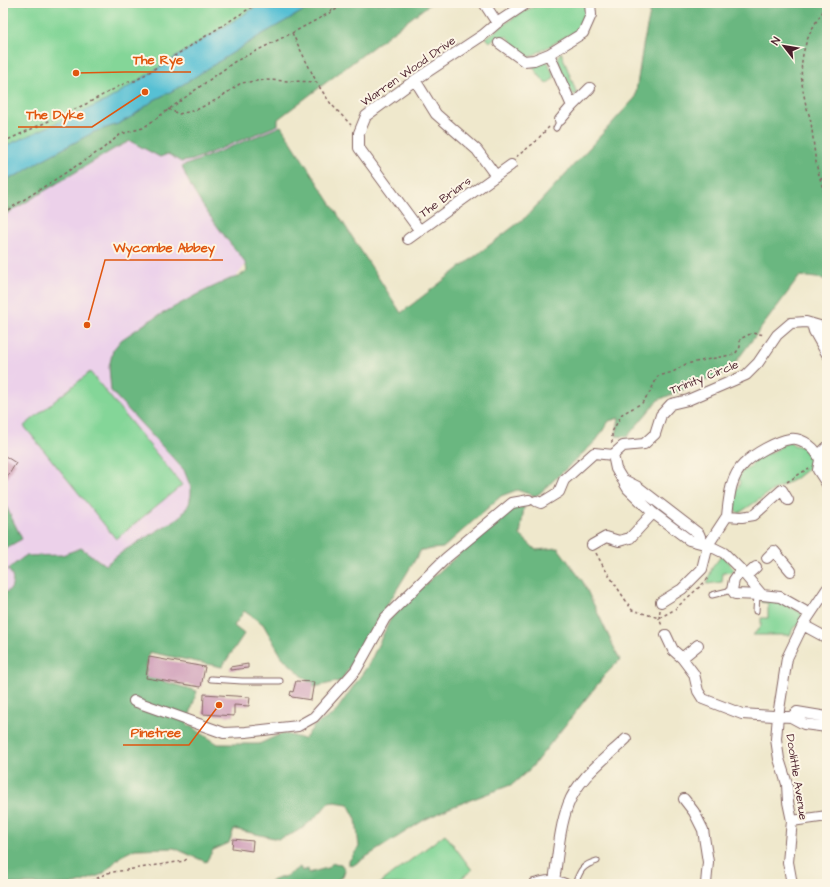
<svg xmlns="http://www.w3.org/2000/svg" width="830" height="887" viewBox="0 0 830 887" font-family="'Architects Daughter',sans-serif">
<rect width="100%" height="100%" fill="#fcf5e5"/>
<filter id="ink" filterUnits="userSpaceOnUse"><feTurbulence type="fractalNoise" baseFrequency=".025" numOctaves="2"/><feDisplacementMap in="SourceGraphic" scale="8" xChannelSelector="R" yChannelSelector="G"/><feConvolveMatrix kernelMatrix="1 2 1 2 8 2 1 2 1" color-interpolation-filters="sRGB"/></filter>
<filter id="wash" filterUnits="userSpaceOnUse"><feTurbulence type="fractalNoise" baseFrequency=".012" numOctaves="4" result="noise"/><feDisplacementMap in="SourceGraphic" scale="16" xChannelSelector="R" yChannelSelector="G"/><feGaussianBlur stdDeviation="0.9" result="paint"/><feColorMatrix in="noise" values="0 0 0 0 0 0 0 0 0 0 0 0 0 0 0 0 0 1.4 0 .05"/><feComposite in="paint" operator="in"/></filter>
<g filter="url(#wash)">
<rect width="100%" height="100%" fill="#efe8cc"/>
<path fill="#ecd1ea" d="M 278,119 L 288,210 L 226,290 L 214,497 L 109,580 L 3,610 L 3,216 L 114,149 L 144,135 Z"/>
<path fill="#84d698" stroke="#677a62" d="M 3,3 L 262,3 L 106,101 L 3,147 Z
M 546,3 L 585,3 C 588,14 585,22 578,30 L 530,57 C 522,58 512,51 509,44 L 511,40 L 506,36 L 503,39 L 493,39 L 490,42 L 486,38 C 504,25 523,8 546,3 Z
M 561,52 L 577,94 L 575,95 L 571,92 L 558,61 L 558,57 Z
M 545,60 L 547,60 L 554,76 L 553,79 L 546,84 L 532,66 Z
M 90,372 L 182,485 L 116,539 L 24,426 Z
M 789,441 L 794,445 L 808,448 L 811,466 L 795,479 L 772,491 L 739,513 L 732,509 L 734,490 L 738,488 L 740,482 L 738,479 L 741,472 C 745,470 749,469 752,465 C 754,461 754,457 758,455 C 761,453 764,454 768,454 C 776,451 782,445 789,441 Z
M 722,555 L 734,570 L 733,572 L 723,573 L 722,582 L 707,584 L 712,568 Z
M 761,600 L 776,600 L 800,612 L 804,618 L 798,626 L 794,627 L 790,635 L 753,635 L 761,626 L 761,618 L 768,618 L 768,603 L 762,602 Z
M 445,834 L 472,870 L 454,884 L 379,884 Z"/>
<path fill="#6bb780" stroke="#5a6b56" d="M 317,3 L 431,3 L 278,119 L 278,125 L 193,160 L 181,162 L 168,154 L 160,157 L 130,141 L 114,149 L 3,216 L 3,181 L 20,174 L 40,161 L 94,132 L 118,124 L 131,117 L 154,100 L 174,90 L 259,36 Z
M 652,3 L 827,3 L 827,282 L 824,279 L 800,276 L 729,371 L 658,400 L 627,437 L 616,436 L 619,418 L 609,421 L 596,441 L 540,493 L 535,496 L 517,490 L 501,496 L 443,548 L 421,550 L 341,681 L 314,687 L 282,657 L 263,624 L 244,611 L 234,626 L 244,634 L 222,667 L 149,652 L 145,676 L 197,691 L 187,724 L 218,744 L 259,744 L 283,733 L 304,739 L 315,725 L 334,714 L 369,664 L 391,618 L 431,579 L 511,508 L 524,507 L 520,535 L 536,550 L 558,548 L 583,582 L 620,660 L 605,675 L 531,768 L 513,784 L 449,808 L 424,820 L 352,866 L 349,865 L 349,861 L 359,847 L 356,819 L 348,804 L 335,802 L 328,803 L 320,813 L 304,827 L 292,834 L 278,839 L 234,829 L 229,843 L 213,850 L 206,862 L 174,848 L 135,849 L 121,856 L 103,874 L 76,884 L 3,884 L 3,594 L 11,589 C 14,580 13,576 8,569 L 25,556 L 62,555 L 81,548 L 105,565 L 125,550 L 180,517 L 189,504 L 191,495 L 191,488 L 184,470 L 111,391 L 109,367 L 113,350 L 121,340 L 149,321 L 196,295 L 230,279 L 238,277 L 247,271 C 246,259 237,252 229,242 C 212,219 191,193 182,166 L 194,162 L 281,126 L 401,313 L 526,217 L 635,98 L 643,46 Z
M 3,500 L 22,539 L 4,549 L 3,548 Z
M 333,863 L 341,864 L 345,870 L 343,876 L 331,884 L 268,884 L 273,880 L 286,876 L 300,867 L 302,871 L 308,869 L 309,873 L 327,868 Z"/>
<path fill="#57c0d4" stroke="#507080" d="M 262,3 L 317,3 L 259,36 L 174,90 L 154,100 L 131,117 L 118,124 L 94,132 L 40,161 L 20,174 L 3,181 L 3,147 L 106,101 Z"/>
<g id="blocks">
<path fill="#ce9bb8" d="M 5,456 L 16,463 L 6,479 L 3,477 L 3,459 Z
M 149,657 L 205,667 L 201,687 L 146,678 Z
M 248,664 L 248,668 L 230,670 L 230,667 Z
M 296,681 L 314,682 L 311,700 L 292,697 L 290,695 L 291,691 L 293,692 Z
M 204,694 L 250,697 L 249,706 L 234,705 L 234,716 L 203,714 Z
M 233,839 L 253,841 L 252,851 L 232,848 Z"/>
</g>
</g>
<g filter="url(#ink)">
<use href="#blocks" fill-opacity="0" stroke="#846563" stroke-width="1"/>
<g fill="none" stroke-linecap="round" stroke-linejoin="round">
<defs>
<path id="service" d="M 556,128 L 560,120
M 712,595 L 732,590
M 756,611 L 757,595
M 211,679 L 242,681 L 280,681
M 575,884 C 580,871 582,865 597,861"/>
<path id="minor" d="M 484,3 L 497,23
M 499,43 L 524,61 L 534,60 L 549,54
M 415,80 L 436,114 L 477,150 L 496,176
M 590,88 L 572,106 L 549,54 L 583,33 L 591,15 L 590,3
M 560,120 L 572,106
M 420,231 L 359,148 L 359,133 L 366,116 L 415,80 L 483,35 L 497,23 L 527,3
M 408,239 L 511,165
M 812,324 L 814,331 L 827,354
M 819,455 L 827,447
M 820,460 L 818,470 L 827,484
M 622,479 L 638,487 L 699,534 L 703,544
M 788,500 L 782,490 L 754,515 L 742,517 L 727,516 L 708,545 L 724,553 L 741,570 L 762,595 L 780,597 L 810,614
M 536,501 L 541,503 L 559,492 L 564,480 L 594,453 L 613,455
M 727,516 C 729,498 730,477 744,464 C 753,454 777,441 790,439 C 802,437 817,449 820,460 L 825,463 L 827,466
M 592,545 L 606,537 L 619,541 L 630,538 L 653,513
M 767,558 L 774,551 L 791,571
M 741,570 L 734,580 L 732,590 L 735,594 L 762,595
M 746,576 L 756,567
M 661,602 L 682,589 L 702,569 L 708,545 L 689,540 L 653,513 L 628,489 L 616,469 L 613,455 L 623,446 L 644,444 L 655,434 L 661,415 L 671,404 L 688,400 L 746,375 L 758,363 L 777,335 L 791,323 L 806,322 L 823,327 L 827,334
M 803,625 L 827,638
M 666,635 L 673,650 L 682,658 L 694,674 L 698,691 L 703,699 L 742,714 L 791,717 L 797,712 L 827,717
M 682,658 L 698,645
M 134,701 L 224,733 L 246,732 L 298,726 L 314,717 L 356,670 L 385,618 L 446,558 L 512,503 L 529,500
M 791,717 L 804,724 L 827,727
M 684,799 L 694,812 L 703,830 L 708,862 L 706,884
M 792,821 L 827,816
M 554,881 C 558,856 559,829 568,805 C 578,778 605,759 626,739
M 534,884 C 545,881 554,879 565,884
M 792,884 L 788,862 L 792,821 L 788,802 L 787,784 L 779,759 L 776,739 L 778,716 L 787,658 L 803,625 L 827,589"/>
</defs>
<use href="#service" stroke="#846563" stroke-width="7"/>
<use href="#minor" stroke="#846563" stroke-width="12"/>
<path stroke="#846563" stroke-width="1.5" stroke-dasharray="3 3" stroke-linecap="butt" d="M 827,6 C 804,36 796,62 805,100 C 806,108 810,115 811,123 C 814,141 814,161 820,178 L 827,181
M 331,11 L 337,3
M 292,33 L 318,85 L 331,104 L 351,125
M 168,109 L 179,114 L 196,110 L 218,99 L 241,83 L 264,80 L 316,82
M 3,142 L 86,104 L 129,81 L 135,81 L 258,3
M 516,157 L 534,143 L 549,127
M 820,178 L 827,204
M 3,213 L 101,150 L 121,134 L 143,128 L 234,62 L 292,33 L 348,3
M 612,443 L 612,432 L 622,414 L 642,403 L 650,392 L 658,376 L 673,372 L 686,364 L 735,354 L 740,347 L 740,339 L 752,333 L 765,335
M 787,482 L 809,468
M 596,553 L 603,566 L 632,610 L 659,618 L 674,610 L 706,581 L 708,577
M 660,610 L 659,618 L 662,626
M 86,884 L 107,873 L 184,861 L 188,858"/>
<use href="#service" stroke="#fff" stroke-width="5"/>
<use href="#minor" stroke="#fff" stroke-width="10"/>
</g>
</g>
<g text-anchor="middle" stroke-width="4" stroke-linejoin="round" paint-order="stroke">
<g font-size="12" fill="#4a1f2b" stroke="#fcf5e5">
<text transform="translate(408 71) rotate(-35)" y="4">Warren Wood Drive</text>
<text transform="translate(445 197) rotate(-36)" y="4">The Briars</text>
<text transform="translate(704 377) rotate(-22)" y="4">Trinity Circle</text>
<text transform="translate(797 777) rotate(81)" y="4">Doolittle Avenue</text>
</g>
</g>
<path fill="none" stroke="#e0560e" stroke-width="1.5" d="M76 73L125 72H191M145 92L92 127H18M87 325L105 260H223M219 705L189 745H123"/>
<g fill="#e0560e" stroke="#fcf5e5" stroke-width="1.5">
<circle cx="76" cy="73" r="4"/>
<circle cx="145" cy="92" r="4"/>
<circle cx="87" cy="325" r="4"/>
<circle cx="219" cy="705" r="4"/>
</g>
<g font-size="13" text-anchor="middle" font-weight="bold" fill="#e0560e" stroke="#fcf5e5" stroke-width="4" stroke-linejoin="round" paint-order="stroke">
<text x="158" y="64">The Rye</text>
<text x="55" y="119">The Dyke</text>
<text x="164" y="252">Wycombe Abbey</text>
<text x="156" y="737">Pinetree</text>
</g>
<rect width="830" height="887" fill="none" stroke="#fcf5e5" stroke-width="16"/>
<g transform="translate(784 46) rotate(301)" stroke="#fcf5e5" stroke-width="3" paint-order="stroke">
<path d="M0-3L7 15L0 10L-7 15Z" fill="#4a1f2b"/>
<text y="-6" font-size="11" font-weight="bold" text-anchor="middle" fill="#4a1f2b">N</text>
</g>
</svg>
